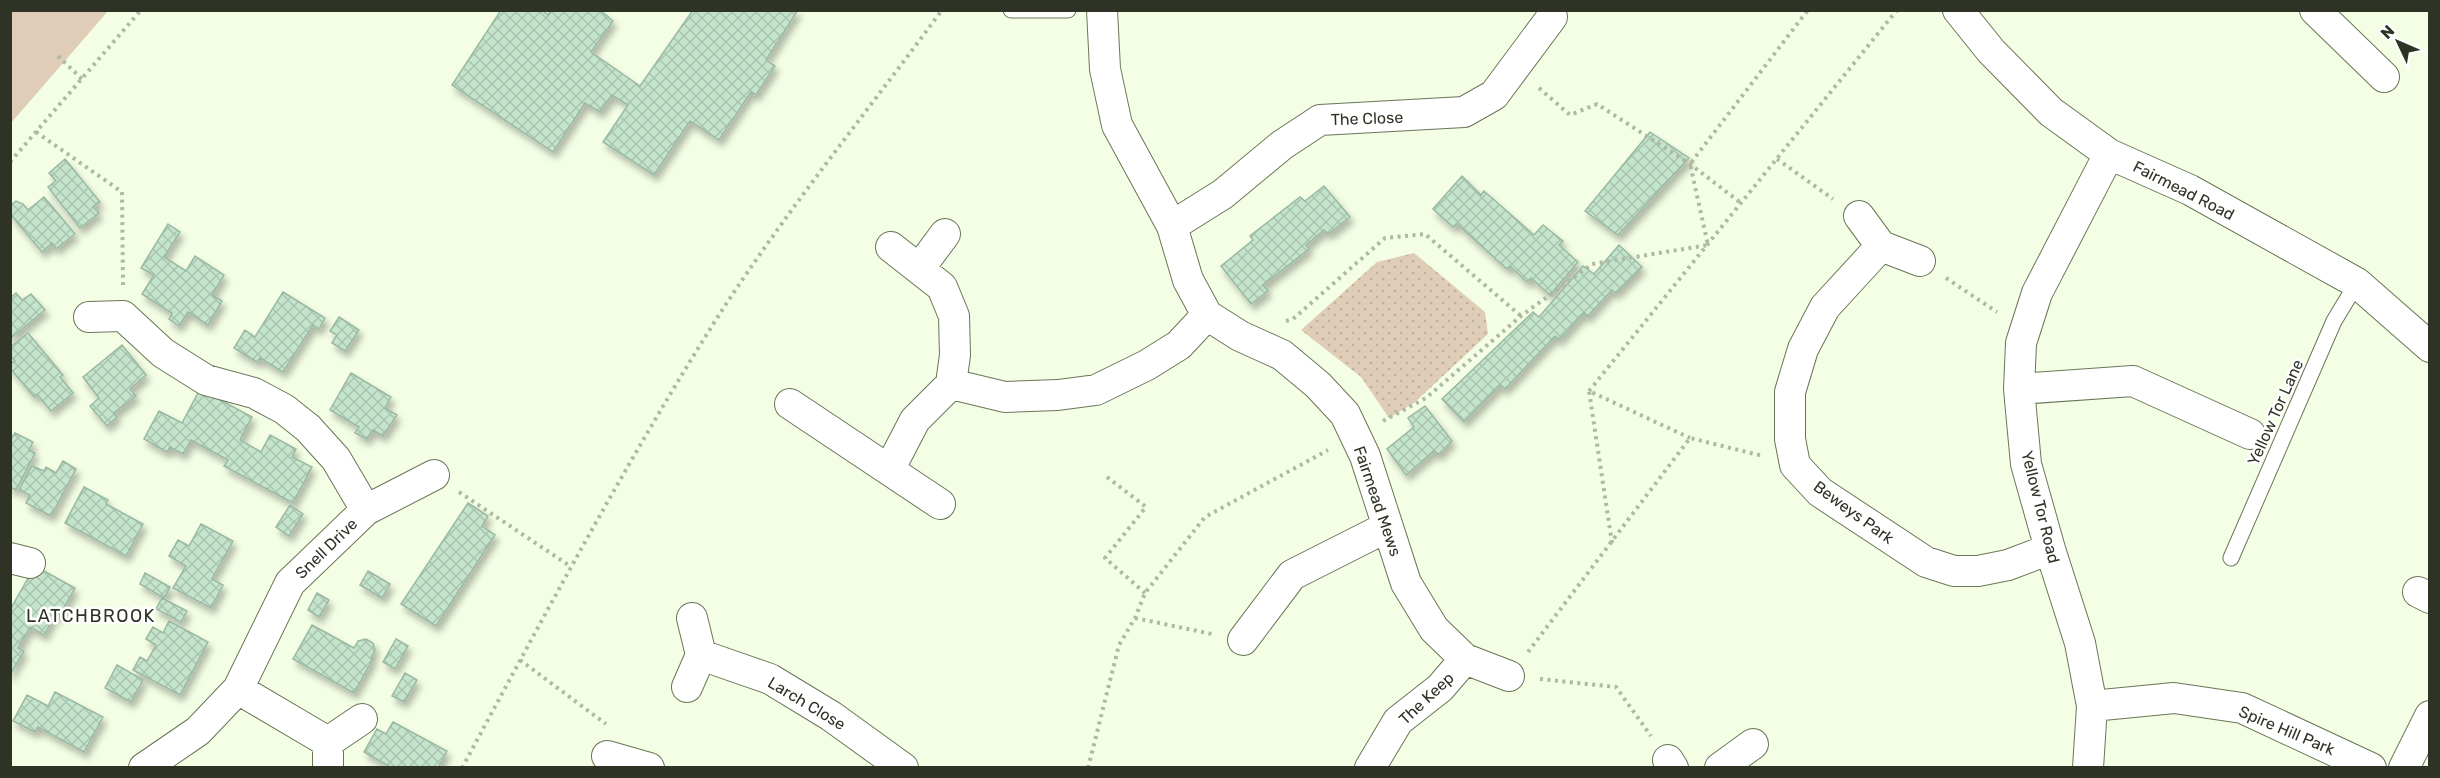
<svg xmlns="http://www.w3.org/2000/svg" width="2440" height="778" viewBox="0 0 2440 778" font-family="Rubik,sans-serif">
<defs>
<pattern id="grass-dots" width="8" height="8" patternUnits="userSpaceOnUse" patternTransform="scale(1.5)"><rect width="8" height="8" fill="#dfcdb8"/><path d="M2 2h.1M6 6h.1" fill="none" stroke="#c0b09e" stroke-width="1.8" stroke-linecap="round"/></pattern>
<pattern id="building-cross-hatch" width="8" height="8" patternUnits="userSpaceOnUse" patternTransform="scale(1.5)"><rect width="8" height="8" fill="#c4e4cc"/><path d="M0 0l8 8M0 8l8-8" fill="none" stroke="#a9c4af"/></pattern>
<filter id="shadow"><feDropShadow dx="3.5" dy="6" stdDeviation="3" flood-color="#0004"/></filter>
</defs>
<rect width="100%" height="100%" fill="#f3fee4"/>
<path fill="url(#grass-dots)" d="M 1414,253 L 1485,312 L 1488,334 L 1414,403 L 1389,418 L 1361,377 L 1301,330 L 1377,262 Z"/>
<path fill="#dfcdb8" d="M 11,10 L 108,11 L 11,123 L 10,11 Z"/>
<path fill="url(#building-cross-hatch)" stroke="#9ab8a2" stroke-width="1.5" filter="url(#shadow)" d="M 501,10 L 542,10 L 548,15 L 551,10 L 600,10 L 613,21 L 591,52 L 640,86 L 693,10 L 798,10 L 766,60 L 775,66 L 756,95 L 751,92 L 719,140 L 690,121 L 654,175 L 603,142 L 628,105 L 612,95 L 600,112 L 585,103 L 553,152 L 452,85 Z
M 1650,132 L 1689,158 L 1618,235 L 1585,211 Z
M 65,159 L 100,202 L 93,207 L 99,213 L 80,228 L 48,187 L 56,181 L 49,173 Z
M 1462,176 L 1481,195 L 1484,191 L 1534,235 L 1543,225 L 1563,241 L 1559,245 L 1578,262 L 1550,295 L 1531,278 L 1527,282 L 1510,266 L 1507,269 L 1457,224 L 1453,227 L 1433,209 Z
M 1324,186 L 1350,217 L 1328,234 L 1324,230 L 1306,245 L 1309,249 L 1263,285 L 1268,291 L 1251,304 L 1221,266 L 1253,240 L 1250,236 L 1300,197 L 1305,201 Z
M 44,197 L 75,234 L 56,249 L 52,243 L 42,252 L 11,215 L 10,206 L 16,201 L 23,204 L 28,210 Z
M 168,224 L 180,232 L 164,257 L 186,271 L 195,256 L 224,275 L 212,295 L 222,301 L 208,325 L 188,312 L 179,326 L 169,319 L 172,313 L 142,294 L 154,275 L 141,268 Z
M 1619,245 L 1642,267 L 1616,293 L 1612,290 L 1587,317 L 1584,313 L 1559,340 L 1555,336 L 1505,389 L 1500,385 L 1464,422 L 1442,399 L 1533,312 L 1539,317 L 1583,266 L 1594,274 Z
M 283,292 L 325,318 L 319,329 L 313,325 L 283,372 L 260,358 L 257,362 L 234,348 L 245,330 L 255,337 Z
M 16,293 L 22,300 L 31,294 L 45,310 L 10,339 L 10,298 Z
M 339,317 L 359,330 L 345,351 L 332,343 L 337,335 L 330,331 Z
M 28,333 L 63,375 L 60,377 L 73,393 L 51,411 L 37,394 L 34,397 L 10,368 L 10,364 L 15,361 L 10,355 L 10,347 Z
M 122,345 L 146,375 L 130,389 L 136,396 L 114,413 L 117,417 L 107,426 L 90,406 L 99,398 L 83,377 Z
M 351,373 L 391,397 L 385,408 L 397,415 L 383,436 L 373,430 L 367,439 L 355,433 L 359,427 L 330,410 Z
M 200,389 L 252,417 L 240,440 L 261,452 L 270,435 L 296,449 L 292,457 L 312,467 L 293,503 L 224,466 L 228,460 L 191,440 L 183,454 L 170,447 L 167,452 L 144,439 L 159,411 L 182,423 Z
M 1425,406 L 1452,441 L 1438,455 L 1434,451 L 1406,475 L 1387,449 L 1414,427 L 1408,418 Z
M 15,433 L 33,442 L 29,450 L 35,453 L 16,490 L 10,487 L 10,440 Z
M 63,461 L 76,469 L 51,516 L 26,503 L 30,495 L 19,490 L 32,466 L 44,471 L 46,467 L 56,473 Z
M 84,487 L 108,500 L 106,504 L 143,524 L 126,556 L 65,523 Z
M 468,503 L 488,516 L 482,526 L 495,535 L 436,626 L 401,604 Z
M 290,505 L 303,514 L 289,536 L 276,527 Z
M 201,524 L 233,541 L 212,579 L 223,585 L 211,608 L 173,588 L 186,566 L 169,556 L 178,540 L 189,546 Z
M 35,566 L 75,588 L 60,615 L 56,613 L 44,635 L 30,627 L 18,648 L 24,651 L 10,675 L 10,610 Z
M 368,571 L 390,584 L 382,598 L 360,585 Z
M 145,573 L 170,587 L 164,598 L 140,584 Z
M 317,593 L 329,600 L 319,617 L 308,610 Z
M 162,598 L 187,611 L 181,622 L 156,609 Z
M 169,621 L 208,642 L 180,695 L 133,670 L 140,657 L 147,661 L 156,645 L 146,639 L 153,627 L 163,633 Z
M 312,625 L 354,648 L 358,641 L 366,639 L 373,643 L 375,650 L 371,658 L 373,659 L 354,693 L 293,659 Z
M 396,639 L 408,646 L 395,669 L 383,662 Z
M 117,665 L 143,680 L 131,702 L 105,688 Z
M 405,673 L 417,680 L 404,702 L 392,696 Z
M 55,692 L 103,717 L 84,752 L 38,727 L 35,732 L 13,721 L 27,695 L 48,706 Z
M 393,722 L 447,751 L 438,768 L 392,768 L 364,752 L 377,729 L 386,734 Z"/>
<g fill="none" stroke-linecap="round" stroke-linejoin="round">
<defs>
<path id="lane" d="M 1011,10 L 1068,10
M 2231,558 L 2334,321 L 2357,283"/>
<path id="street" d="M 1102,10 L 1105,69 L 1117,125 L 1172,226 L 1188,280 L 1207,315 L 1240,336 L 1282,355 L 1318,385 L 1345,414 L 1365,456 L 1406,583 L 1434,629 L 1465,659 L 1509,676
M 1958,10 L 1991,51 L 2051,112 L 2109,154 L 2190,190 L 2357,283 L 2430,347
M 2315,10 L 2384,77
M 1859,216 L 1881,246 L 1920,261
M 1172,226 L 1223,194 L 1282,145 L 1320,120 L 1464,112 L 1494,95 L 1552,17
M 1881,246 L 1825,307 L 1803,349 L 1790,392 L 1790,439 L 1795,465 L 1820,492 L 1926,562 L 1954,571 L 1978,571 L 2008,565 L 2050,549
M 919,269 L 945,234
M 89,317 L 123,316 L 163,353 L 206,380 L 254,393 L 284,409 L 308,428 L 336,459 L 366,510
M 951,384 L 1005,397 L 1058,395 L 1096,390 L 1147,365 L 1179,345 L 1207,315
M 2019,389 L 2133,381 L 2250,434
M 790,404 L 940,504
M 889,470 L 915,420 L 951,384 L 955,355 L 954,316 L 942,287 L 891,247
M 10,558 L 30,563
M 2418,592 L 2430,598
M 1243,640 L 1292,575 L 1387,527
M 701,655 L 770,679 L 831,716 L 903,768
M 687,687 L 701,655 L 692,618
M 238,689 L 328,742
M 2092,706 L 2174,698 L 2242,708 L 2371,768
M 607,756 L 649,768
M 1668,760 L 1673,768
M 144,768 L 198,731 L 238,689 L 290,583 L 366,510 L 434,475
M 328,768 L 328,742 L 362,719
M 1370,768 L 1398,721 L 1440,688 L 1465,659
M 1720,768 L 1753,744
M 2088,768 L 2092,706 L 2080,643 L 2050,549 L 2026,464 L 2019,389 L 2021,343 L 2037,293 L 2109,154
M 2404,768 L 2430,716"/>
</defs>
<use href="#lane" stroke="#6a7658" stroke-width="17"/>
<use href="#street" stroke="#6a7658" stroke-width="32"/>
<path stroke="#afb8a2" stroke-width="4" stroke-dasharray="3 4.5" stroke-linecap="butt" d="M 58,56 L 82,79
M 1539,88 L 1570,115 L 1597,104 L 1690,164 L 1741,203
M 36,132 L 122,192 L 123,285
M 1777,159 L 1833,199
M 10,162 L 141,10
M 1946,278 L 1997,312
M 1286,321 L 1293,319 L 1385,238 L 1425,234 L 1521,316
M 1589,391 L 1897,10
M 1383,421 L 1426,398 L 1521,316 L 1592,264 L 1708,245 L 1690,164 L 1808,10
M 1107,477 L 1146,507 L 1105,558 L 1145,593
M 459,492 L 570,566
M 1612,543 L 1589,391 L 1690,438
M 1135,618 L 1212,634
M 1528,652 L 1690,438 L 1763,456
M 520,660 L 606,724
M 1540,679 L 1616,687 L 1651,736
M 462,768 C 544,616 625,464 717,318 C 786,211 867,112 942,10
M 1088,768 L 1119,645 L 1135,618 L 1145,593 L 1205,517 L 1328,450"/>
<use href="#lane" stroke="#fff" stroke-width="15"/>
<use href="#street" stroke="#fff" stroke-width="30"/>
</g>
<g text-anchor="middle" stroke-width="5" stroke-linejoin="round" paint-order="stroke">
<g font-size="16" fill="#2e3326" stroke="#fff">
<text transform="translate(1367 118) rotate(-2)" y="6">The Close</text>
<text transform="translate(2184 190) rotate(27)" y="6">Fairmead Road</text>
<text transform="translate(2275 412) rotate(-66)" y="6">Yellow Tor Lane</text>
<text transform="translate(1378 501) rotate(71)" y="6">Fairmead Mews</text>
<text transform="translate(2041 507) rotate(76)" y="6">Yellow Tor Road</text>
<text transform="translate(1854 512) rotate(36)" y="6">Beweys Park</text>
<text transform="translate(326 548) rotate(-44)" y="6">Snell Drive</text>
<text transform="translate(1426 698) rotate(-43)" y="6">The Keep</text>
<text transform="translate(807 703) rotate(31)" y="6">Larch Close</text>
<text transform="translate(2287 730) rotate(23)" y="6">Spire Hill Park</text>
</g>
<g font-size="18" letter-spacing="1.5" fill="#2e3326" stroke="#fff">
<text x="91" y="622">LATCHBROOK</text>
</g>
</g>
<rect width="2440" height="778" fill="none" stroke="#2e3326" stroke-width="24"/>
<g transform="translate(2398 42) rotate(314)" stroke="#ffffff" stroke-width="4.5" paint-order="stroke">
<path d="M0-4.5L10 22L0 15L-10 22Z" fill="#2e3326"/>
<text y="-9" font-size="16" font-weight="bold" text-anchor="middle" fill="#2e3326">N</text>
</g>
</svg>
